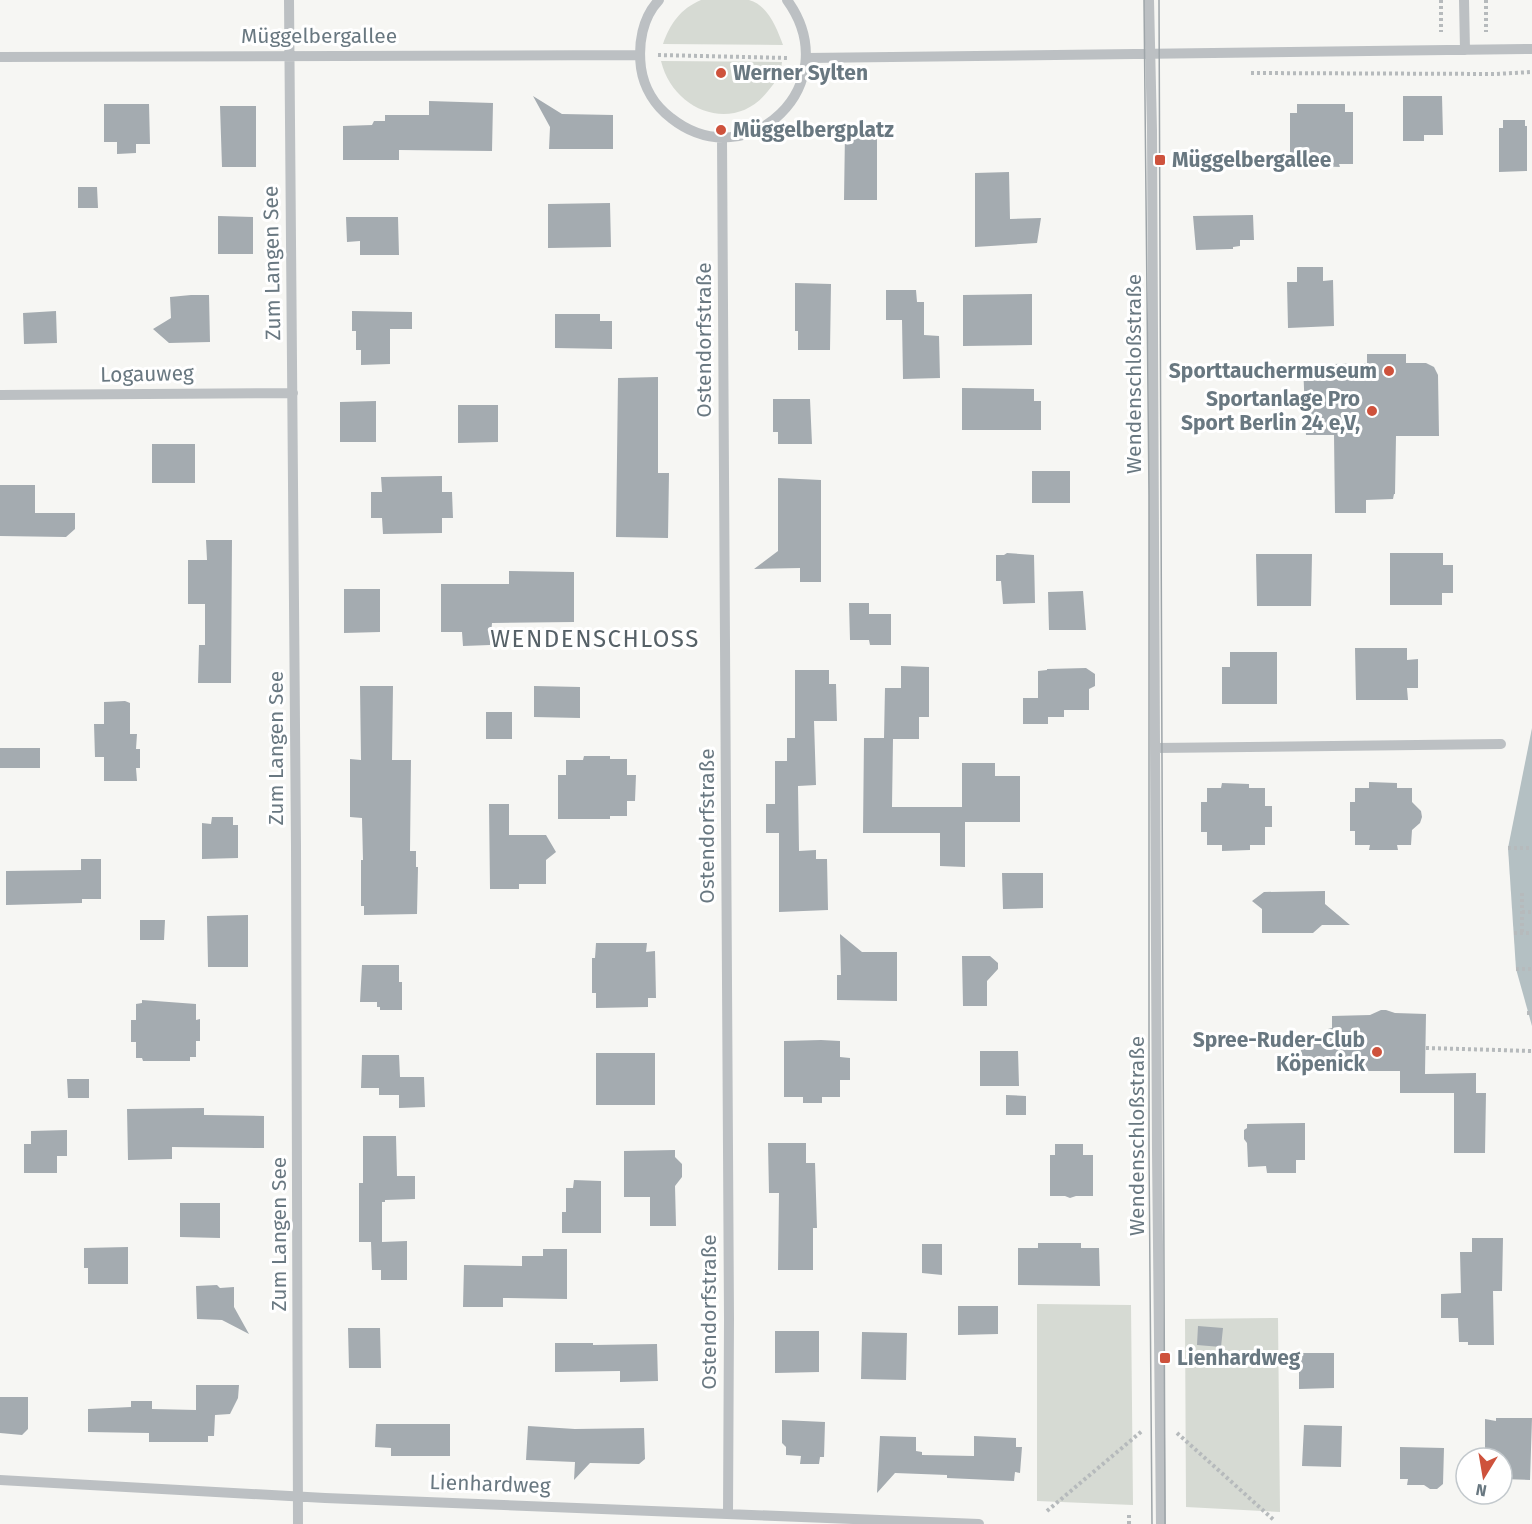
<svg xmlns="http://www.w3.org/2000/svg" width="1532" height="1524" viewBox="0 0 1532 1524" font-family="'Fira Sans',sans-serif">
<rect width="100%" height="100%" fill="#f6f6f3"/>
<path fill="#d6dad3" d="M 701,0 C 714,0 737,0 749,0 C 768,5 777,29 783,45 L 663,44 C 670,24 680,9 701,0 Z
M 661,61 L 782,62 C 781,73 776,82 768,91 C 734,135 673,111 661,61 Z
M 1037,1304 L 1131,1305 L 1133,1505 L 1037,1501 Z
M 1278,1318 L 1280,1512 L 1186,1507 L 1185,1319 Z"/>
<path fill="#b4c0c3" d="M 1532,728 L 1532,1026 L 1516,969 L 1508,848 Z"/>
<path fill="#a4abb0" d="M 533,96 L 562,114 L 613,115 L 613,149 L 549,149 L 550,127 Z
M 1403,96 L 1442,96 L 1443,135 L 1424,135 L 1424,141 L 1403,141 Z
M 429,101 L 493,103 L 492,151 L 399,150 L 399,160 L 343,160 L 343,126 L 372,125 L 374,121 L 385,121 L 385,115 L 429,115 Z
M 104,104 L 149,104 L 150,144 L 136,144 L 136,153 L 117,154 L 117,142 L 104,142 Z
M 1297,104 L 1345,104 L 1345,112 L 1353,112 L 1353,164 L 1339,164 L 1340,167 L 1290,165 L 1290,113 L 1297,113 Z
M 220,106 L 256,106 L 256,167 L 222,167 Z
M 1503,120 L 1525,120 L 1525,126 L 1527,126 L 1527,171 L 1499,172 L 1499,128 L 1503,128 Z
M 877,131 L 877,200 L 844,200 L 845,132 Z
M 1009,172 L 1010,219 L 1041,218 L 1037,243 L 975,247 L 975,173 Z
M 78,187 L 97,187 L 98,208 L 78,208 Z
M 610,203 L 611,247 L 548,248 L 548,204 Z
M 1253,215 L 1254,240 L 1240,240 L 1240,246 L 1233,247 L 1233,249 L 1230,249 L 1196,250 L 1193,216 Z
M 218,216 L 253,217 L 253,254 L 218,254 Z
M 346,217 L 398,217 L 399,255 L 360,255 L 360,241 L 347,242 Z
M 1297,267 L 1323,267 L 1323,281 L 1333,280 L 1334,326 L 1288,328 L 1287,282 L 1297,282 Z
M 795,283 L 831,284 L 830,350 L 798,350 L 798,331 L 795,331 Z
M 886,290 L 916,290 L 917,302 L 924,302 L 924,335 L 939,336 L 940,378 L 903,379 L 902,320 L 886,320 Z
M 1032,294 L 1032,345 L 963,346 L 963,295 Z
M 191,295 L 209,295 L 210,342 L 169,343 L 153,329 L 171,318 L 170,297 Z
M 56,311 L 57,343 L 24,344 L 23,313 Z
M 352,311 L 412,312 L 412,329 L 390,329 L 390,364 L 361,365 L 361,350 L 356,350 L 356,331 L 352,331 Z
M 555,314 L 600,314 L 600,321 L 612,321 L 612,349 L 555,348 Z
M 1367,354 L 1406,354 L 1406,363 L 1426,363 L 1434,367 L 1438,375 L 1439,436 L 1396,436 L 1395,494 L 1394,494 L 1393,499 L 1366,500 L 1366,513 L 1335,513 L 1334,435 L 1306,435 L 1303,365 L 1367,363 Z
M 658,377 L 658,473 L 669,473 L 668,538 L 616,537 L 618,378 Z
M 962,388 L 1034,389 L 1034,401 L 1041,401 L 1041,430 L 962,430 Z
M 773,399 L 810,399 L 812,444 L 778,444 L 778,432 L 773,432 Z
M 376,401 L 376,442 L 340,442 L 340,402 Z
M 458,405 L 498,405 L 498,442 L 458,443 Z
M 152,444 L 195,444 L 195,483 L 152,483 Z
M 1032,471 L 1070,471 L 1070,503 L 1032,503 Z
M 442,476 L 442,492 L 452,492 L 453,518 L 442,518 L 442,533 L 383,534 L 382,518 L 371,518 L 371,492 L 382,492 L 381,477 Z
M 778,478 L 821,480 L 821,582 L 800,582 L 800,568 L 754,569 L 778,551 Z
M 0,485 L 35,485 L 35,513 L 75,513 L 75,529 L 66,537 L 0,536 Z
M 206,540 L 232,540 L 231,683 L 198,683 L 199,645 L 205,645 L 205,604 L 188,604 L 188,560 L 207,560 Z
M 1007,553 L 1034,555 L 1035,603 L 1003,604 L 1001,581 L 996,581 L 996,555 L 1004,555 Z
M 1390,553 L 1443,553 L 1443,565 L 1453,565 L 1453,593 L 1442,593 L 1442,605 L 1390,605 Z
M 1256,554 L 1312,554 L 1311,606 L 1257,606 Z
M 509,571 L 574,572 L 574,622 L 492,623 L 490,645 L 463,646 L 462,632 L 441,632 L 441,584 L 509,584 Z
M 344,589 L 380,589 L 380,632 L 344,633 Z
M 1083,591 L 1086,630 L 1049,630 L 1048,592 Z
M 849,603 L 869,603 L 869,614 L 891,614 L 891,645 L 870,645 L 869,640 L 850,640 Z
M 1355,648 L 1407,648 L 1407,660 L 1418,659 L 1418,688 L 1407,688 L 1408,700 L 1356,700 Z
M 1230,652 L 1277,652 L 1277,704 L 1222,704 L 1222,667 L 1230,667 Z
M 901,666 L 929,667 L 929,717 L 919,717 L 919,739 L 893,739 L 892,807 L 962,807 L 962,763 L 995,763 L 995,776 L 1020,776 L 1020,822 L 965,822 L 965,867 L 940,866 L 940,833 L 863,833 L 864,738 L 884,738 L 885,688 L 901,688 Z
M 1086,668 L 1095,674 L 1095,686 L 1089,689 L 1089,710 L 1064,710 L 1064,717 L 1048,717 L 1048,724 L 1023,724 L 1023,698 L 1038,698 L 1038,671 L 1047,670 L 1047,669 Z
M 795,670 L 829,670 L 829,684 L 836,684 L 837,721 L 814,721 L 816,785 L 798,786 L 799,851 L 816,850 L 816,859 L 827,859 L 828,910 L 779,912 L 779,833 L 766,833 L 766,804 L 775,804 L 775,761 L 787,761 L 787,738 L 795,738 Z
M 360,686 L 393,686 L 392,760 L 411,760 L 410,851 L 416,851 L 416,867 L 418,867 L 417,914 L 364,915 L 364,906 L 361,906 L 361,860 L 363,860 L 362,818 L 350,817 L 350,759 L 361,760 Z
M 534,686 L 580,687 L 580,718 L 534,717 Z
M 125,701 L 130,703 L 130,734 L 137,734 L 136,749 L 140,749 L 140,768 L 136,768 L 137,781 L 104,781 L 104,757 L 95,757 L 94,724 L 104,724 L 104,702 Z
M 486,712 L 512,712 L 512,739 L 486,739 Z
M 0,748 L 40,748 L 40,768 L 0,768 Z
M 584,756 L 610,756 L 610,759 L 627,759 L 627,775 L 636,775 L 635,801 L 627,801 L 627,816 L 610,816 L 610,819 L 558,819 L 558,775 L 566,775 L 566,760 L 583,760 Z
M 1369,782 L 1397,783 L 1397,788 L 1412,788 L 1412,802 L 1421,811 L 1422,817 L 1420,823 L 1412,830 L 1411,845 L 1397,845 L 1398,850 L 1369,850 L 1370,845 L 1355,845 L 1355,831 L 1350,831 L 1350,802 L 1355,802 L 1355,788 L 1369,788 Z
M 1222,783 L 1249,784 L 1249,788 L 1265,788 L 1265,806 L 1272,806 L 1272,827 L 1265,827 L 1265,845 L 1250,845 L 1250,850 L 1222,851 L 1222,845 L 1207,845 L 1207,832 L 1201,832 L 1201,802 L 1207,802 L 1207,788 L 1221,788 Z
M 489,804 L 509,804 L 509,835 L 546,835 L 556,852 L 546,860 L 546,884 L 519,884 L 519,889 L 490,889 Z
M 212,817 L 233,817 L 233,825 L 238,825 L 238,858 L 202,859 L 202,823 L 211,824 Z
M 81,859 L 101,859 L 101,899 L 82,899 L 82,903 L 6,905 L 6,871 L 81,870 Z
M 1002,873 L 1043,873 L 1043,908 L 1003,909 Z
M 1325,891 L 1325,904 L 1350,925 L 1322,925 L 1313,933 L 1262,933 L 1262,909 L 1252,901 L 1264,892 Z
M 248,915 L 248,967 L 208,967 L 207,916 Z
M 140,920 L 165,920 L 164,940 L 140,940 Z
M 840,934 L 862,952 L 897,952 L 897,1001 L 837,1000 L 837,975 L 841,975 Z
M 596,943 L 647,943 L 646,952 L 655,951 L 656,998 L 648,998 L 648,1007 L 596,1008 L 596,993 L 592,993 L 592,958 L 595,958 Z
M 962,956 L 990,956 L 998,963 L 998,969 L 987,981 L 987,1006 L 963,1006 Z
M 362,965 L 399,965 L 399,982 L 402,982 L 402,1010 L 380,1010 L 380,1007 L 377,1007 L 377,1002 L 360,1002 Z
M 142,1000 L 196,1004 L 196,1020 L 200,1019 L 200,1041 L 196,1041 L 196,1057 L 190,1057 L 190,1061 L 143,1061 L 142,1058 L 136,1058 L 136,1042 L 131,1042 L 131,1020 L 136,1020 L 136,1004 L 142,1003 Z
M 1381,1010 L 1386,1010 L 1395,1013 L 1426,1014 L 1425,1074 L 1476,1073 L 1476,1093 L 1486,1093 L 1485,1153 L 1454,1153 L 1454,1093 L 1400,1093 L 1400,1071 L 1329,1071 L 1329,1067 L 1306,1070 L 1299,1043 L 1329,1039 L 1328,1029 L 1332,1028 L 1332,1016 L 1370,1015 Z
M 821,1040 L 840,1041 L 840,1057 L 850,1058 L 850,1080 L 840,1080 L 840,1097 L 822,1097 L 822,1103 L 803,1103 L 803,1097 L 784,1097 L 784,1041 Z
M 980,1051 L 1018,1051 L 1019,1086 L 980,1086 Z
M 596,1053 L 655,1053 L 655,1105 L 596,1105 Z
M 362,1055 L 399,1055 L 400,1077 L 424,1077 L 425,1107 L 399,1108 L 399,1095 L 379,1095 L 379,1088 L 361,1088 Z
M 67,1079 L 89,1079 L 89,1098 L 68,1098 Z
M 1006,1095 L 1026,1096 L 1026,1115 L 1006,1115 Z
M 204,1108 L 204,1115 L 264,1116 L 264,1148 L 172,1147 L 172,1159 L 128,1160 L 127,1109 Z
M 1305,1123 L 1305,1160 L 1296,1160 L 1296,1173 L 1267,1173 L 1266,1166 L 1248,1167 L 1247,1143 L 1244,1139 L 1244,1130 L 1247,1128 L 1247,1124 Z
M 67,1130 L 67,1156 L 57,1156 L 57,1173 L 24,1173 L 24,1144 L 31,1144 L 31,1131 Z
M 363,1136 L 396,1136 L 397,1176 L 415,1176 L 415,1199 L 385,1200 L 385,1202 L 382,1202 L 382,1242 L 407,1241 L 407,1280 L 381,1280 L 381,1270 L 372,1270 L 371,1242 L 359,1242 L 359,1183 L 363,1183 Z
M 768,1143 L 806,1143 L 806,1163 L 815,1163 L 817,1228 L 813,1228 L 813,1270 L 778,1270 L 779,1193 L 769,1193 Z
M 1055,1144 L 1083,1144 L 1083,1155 L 1093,1155 L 1093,1196 L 1076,1196 L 1070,1198 L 1065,1196 L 1050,1196 L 1050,1155 L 1055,1155 Z
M 675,1150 L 675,1157 L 682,1164 L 682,1177 L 675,1186 L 676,1226 L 650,1226 L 650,1197 L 624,1197 L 624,1151 Z
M 574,1180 L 601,1181 L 601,1233 L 562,1233 L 562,1212 L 566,1212 L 566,1188 L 573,1188 Z
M 180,1203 L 220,1203 L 220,1238 L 180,1237 Z
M 1472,1238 L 1503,1238 L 1502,1291 L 1493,1291 L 1494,1345 L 1468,1345 L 1468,1342 L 1459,1342 L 1458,1318 L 1441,1318 L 1441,1294 L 1461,1293 L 1460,1252 L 1472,1252 Z
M 1038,1243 L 1081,1243 L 1081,1248 L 1099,1248 L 1100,1286 L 1018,1285 L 1018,1248 L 1038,1248 Z
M 922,1244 L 942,1244 L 942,1275 L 922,1273 Z
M 128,1247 L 128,1284 L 88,1284 L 88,1268 L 84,1268 L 84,1248 Z
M 543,1249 L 567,1249 L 567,1299 L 503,1298 L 503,1307 L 463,1307 L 464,1265 L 522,1266 L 522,1256 L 543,1256 Z
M 217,1285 L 220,1288 L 234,1287 L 234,1307 L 249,1334 L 222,1320 L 197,1319 L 196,1286 Z
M 958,1306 L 998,1306 L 998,1334 L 958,1335 Z
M 1198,1326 L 1223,1328 L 1221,1347 L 1197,1345 Z
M 348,1328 L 380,1328 L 381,1368 L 349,1368 Z
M 775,1331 L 819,1331 L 819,1372 L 775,1373 Z
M 862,1332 L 907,1333 L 906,1380 L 861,1379 Z
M 555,1343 L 593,1343 L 593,1345 L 657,1344 L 658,1381 L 620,1382 L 620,1371 L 555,1372 Z
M 1299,1353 L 1334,1353 L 1334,1388 L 1299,1389 Z
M 196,1385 L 239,1385 L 238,1398 L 230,1414 L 215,1415 L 214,1436 L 208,1436 L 208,1442 L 149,1442 L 149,1433 L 88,1432 L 88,1409 L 131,1407 L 131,1401 L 152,1401 L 152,1409 L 196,1410 Z
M 0,1397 L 28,1397 L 28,1429 L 22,1435 L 0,1433 Z
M 1496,1418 L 1532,1418 L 1530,1480 L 1502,1479 L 1502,1458 L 1485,1458 L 1485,1419 L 1496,1421 Z
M 782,1420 L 825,1422 L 824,1457 L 820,1457 L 819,1464 L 800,1464 L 801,1456 L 786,1455 L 786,1447 L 782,1443 Z
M 376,1424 L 450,1424 L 450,1456 L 391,1456 L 391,1448 L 375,1447 Z
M 1304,1425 L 1342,1426 L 1341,1467 L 1302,1466 Z
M 528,1426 L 575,1429 L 644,1428 L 645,1459 L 639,1464 L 590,1463 L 574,1480 L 575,1462 L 526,1460 Z
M 880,1436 L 916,1437 L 916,1451 L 922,1452 L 922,1455 L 974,1456 L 974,1436 L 1016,1438 L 1016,1447 L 1022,1447 L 1020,1473 L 1015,1472 L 1014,1481 L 947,1478 L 947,1475 L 895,1473 L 877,1493 Z
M 1400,1447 L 1444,1448 L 1443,1484 L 1437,1489 L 1430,1489 L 1424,1485 L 1407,1485 L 1408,1479 L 1400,1479 Z"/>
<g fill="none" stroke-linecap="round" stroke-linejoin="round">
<path stroke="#b6babc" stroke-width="4" stroke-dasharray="3 3" stroke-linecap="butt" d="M 1441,0 L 1441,32
M 1486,0 L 1486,32
M 658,55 L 788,58
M 1251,73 L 1496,74 L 1532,72
M 1508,848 L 1532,848
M 1522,893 L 1522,933
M 1522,912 L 1532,912
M 1514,933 L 1532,933
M 1516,969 L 1532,969
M 1527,1013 L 1532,1013
M 1426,1048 L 1532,1051
M 1177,1433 L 1275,1521
M 1047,1511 L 1142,1431
M 1129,1524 L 1129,1515"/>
<path stroke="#bcc0c3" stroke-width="10" d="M 289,0 L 296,846 L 298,1524
M 659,0 C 642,18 638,44 641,68 C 644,88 655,106 671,118 C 748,179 848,84 787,0
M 1149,0 L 1152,130 L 1157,1152 L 1161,1524
M 1464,0 L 1465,50
M 0,57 L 639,55
M 807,58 L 1532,49
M 722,138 L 729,1319 L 728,1514
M 0,395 L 293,393
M 1156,748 L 1501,744
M 0,1480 L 325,1498 L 979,1524"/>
<path stroke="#9ea5a9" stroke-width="1.5" d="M 1144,0 L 1149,495 L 1149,1151 L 1152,1524
M 1159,0 L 1165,1524"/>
</g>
<g fill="#ce523c" stroke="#fff" stroke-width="2">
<circle cx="721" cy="73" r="6"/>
<circle cx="721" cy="130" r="6"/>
<rect x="1154" y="154" width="12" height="12" rx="3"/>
<circle cx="1389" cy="371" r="6"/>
<circle cx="1372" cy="411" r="6"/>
<circle cx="1377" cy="1052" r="6"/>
<rect x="1159" y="1352" width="12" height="12" rx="3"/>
</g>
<g text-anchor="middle" stroke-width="6" stroke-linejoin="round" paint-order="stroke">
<g font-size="21" fill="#697881" stroke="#fff">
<text x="319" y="43">Müggelbergallee</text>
<text transform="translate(272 263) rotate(-91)" y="7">Zum Langen See</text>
<text transform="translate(704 340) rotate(-90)" y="7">Ostendorfstraße</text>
<text transform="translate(147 374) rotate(-1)" y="7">Logauweg</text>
<text transform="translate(1134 374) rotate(-90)" y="7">Wendenschloßstraße</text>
<text transform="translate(276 748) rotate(-90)" y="7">Zum Langen See</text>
<text transform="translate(707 826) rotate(-90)" y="7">Ostendorfstraße</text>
<text transform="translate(1137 1136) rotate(-90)" y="7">Wendenschloßstraße</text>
<text transform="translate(279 1234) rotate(-90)" y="7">Zum Langen See</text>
<text transform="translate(709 1312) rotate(-90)" y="7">Ostendorfstraße</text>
<text transform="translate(490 1484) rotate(2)" y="7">Lienhardweg</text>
</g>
<g font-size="21" font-weight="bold" fill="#697881" stroke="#fff" text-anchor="start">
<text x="733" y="80">Werner Sylten</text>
<text x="733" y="137">Müggelbergplatz</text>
<text x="1172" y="167">Müggelbergallee</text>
<text x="1377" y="378" text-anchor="end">Sporttauchermuseum</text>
<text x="1360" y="406" text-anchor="end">Sportanlage Pro<tspan x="1360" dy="24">Sport Berlin 24 e,V,</tspan></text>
<text x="1365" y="1047" text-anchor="end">Spree-Ruder-Club<tspan x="1365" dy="24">Köpenick</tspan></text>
<text x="1177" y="1365">Lienhardweg</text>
</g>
<g font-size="24" letter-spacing="1.5" fill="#566167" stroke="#fff">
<text x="595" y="647">WENDENSCHLOSS</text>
</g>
</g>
<g transform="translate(1484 1476) rotate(191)"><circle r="28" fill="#ffffff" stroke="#c3c9cd" stroke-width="1.5"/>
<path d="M0-4.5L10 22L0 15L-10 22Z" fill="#ce523c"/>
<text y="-9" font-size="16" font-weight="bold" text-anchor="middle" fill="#697881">N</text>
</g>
</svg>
